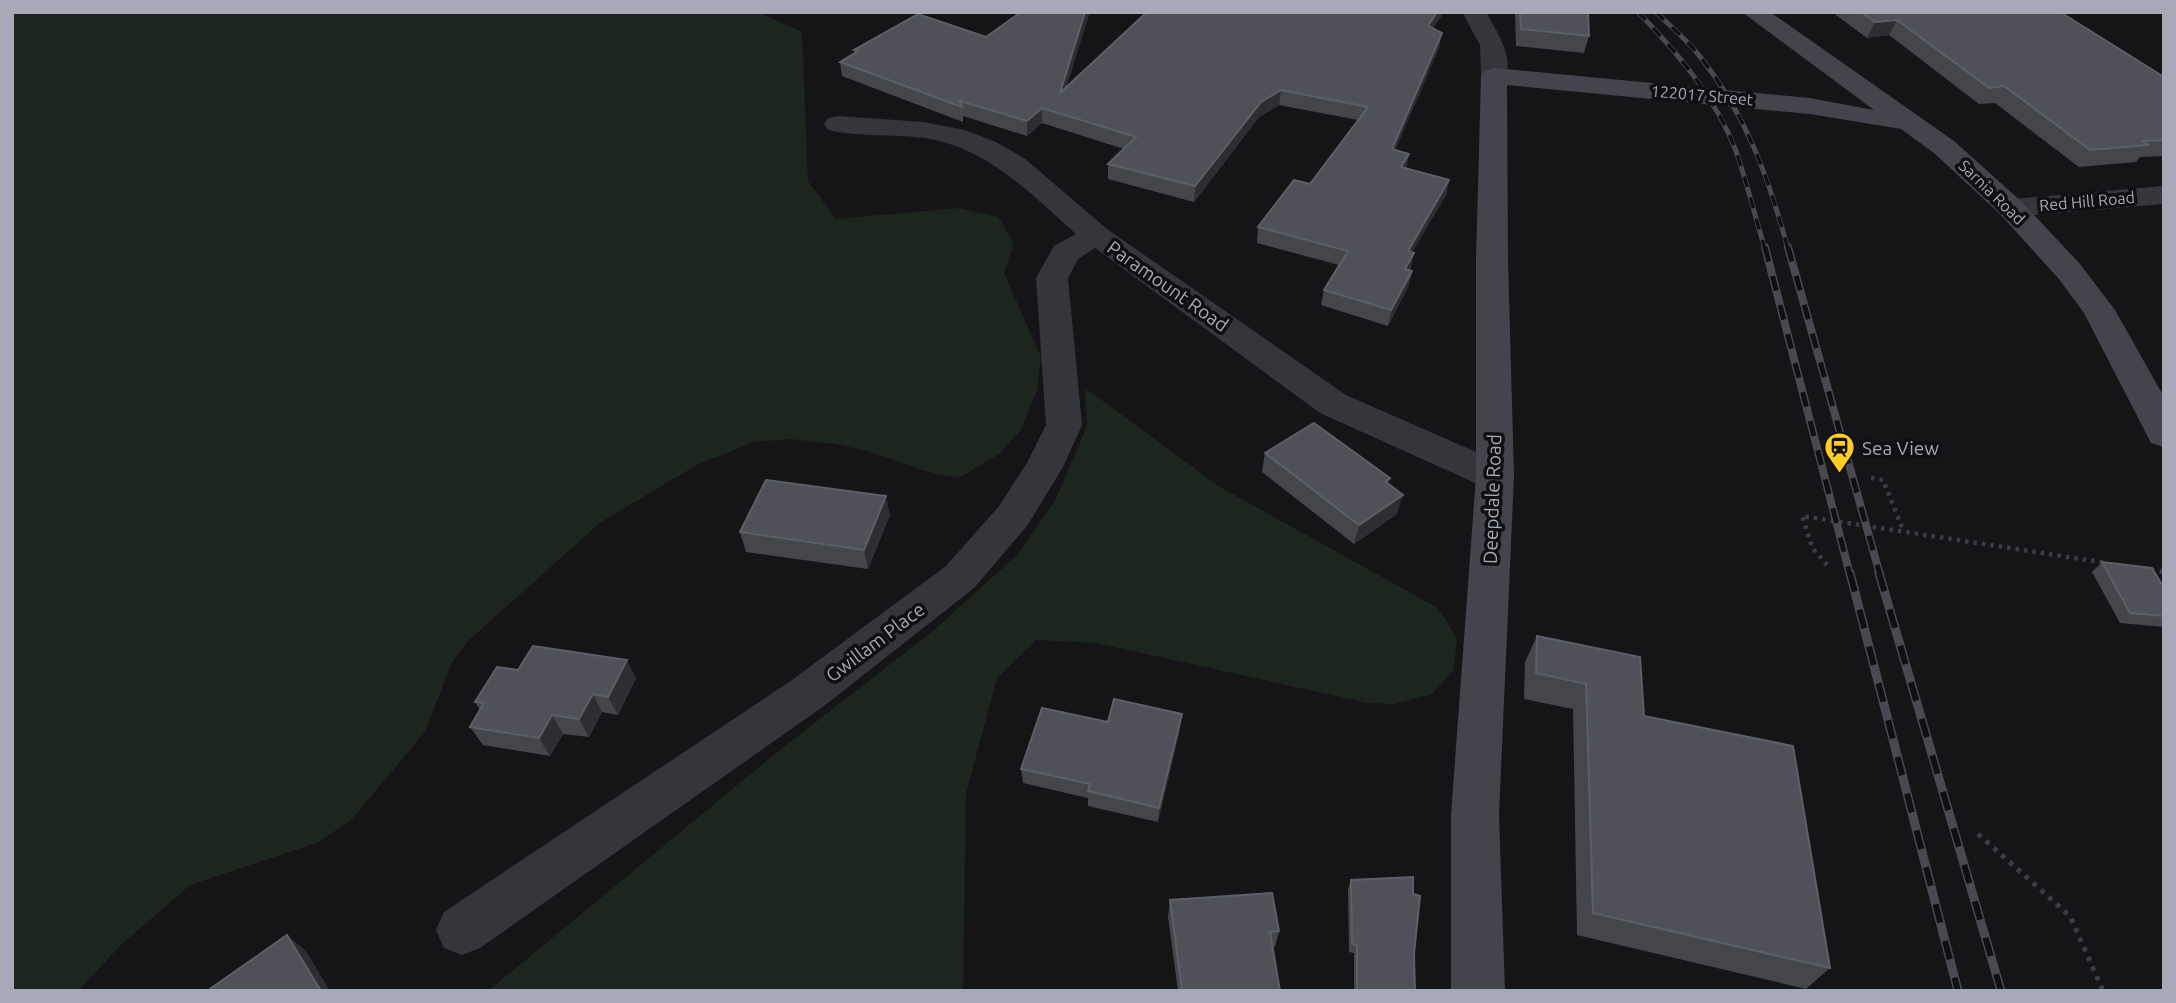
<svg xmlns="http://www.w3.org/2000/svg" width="2176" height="1003" viewBox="0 0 2176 1003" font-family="Ubuntu,sans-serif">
<rect width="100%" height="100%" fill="#151517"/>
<path fill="#1c251e" d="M 12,12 L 759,12 L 802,32 L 808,181 L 836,219 L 959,208 L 998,217 L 1014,243 L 1004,273 L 1041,357 L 1037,390 L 1021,430 L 999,454 L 959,478 L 935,474 L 867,451 L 835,444 L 790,439 L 754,442 L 697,465 L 601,522 L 469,640 L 452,662 L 425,732 L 352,819 L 319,842 L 190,885 L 121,945 L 78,991 L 12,991 Z
M 1085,388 L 1220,487 L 1438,608 L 1457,638 L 1454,670 L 1432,694 L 1394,704 L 1368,703 L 1096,643 L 1036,640 L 997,678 L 966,794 L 963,991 L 488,991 L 781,749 L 933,631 L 1017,555 L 1055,501 L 1087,426 Z"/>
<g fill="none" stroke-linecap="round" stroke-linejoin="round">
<path stroke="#3b3d43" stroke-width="4.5" stroke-dasharray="3.5 5" stroke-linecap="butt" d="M 1871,478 L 1883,480 L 1903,530
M 1827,565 L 1813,549 L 1802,516 L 2107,563
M 2151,570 L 2164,572"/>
<path stroke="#3b3d43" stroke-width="5" stroke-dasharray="4.5 6" stroke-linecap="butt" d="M 1978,834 L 2070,916 L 2103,991"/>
<path fill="#35363c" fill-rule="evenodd" d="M 1462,12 L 1486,12 C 1496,30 1517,61 1503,81 L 1494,84 L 1485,81 L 1481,76 L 1480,45 Z
M 838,116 L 923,122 L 965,130 L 996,142 L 1024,158 L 1107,229 L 1346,395 L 1508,466 L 1514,476 L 1508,486 L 1495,490 L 1482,486 L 1320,413 L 1095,248 L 1078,259 L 1068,278 L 1082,425 L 1063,467 L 1027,526 L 974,588 L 824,706 L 480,948 L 462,955 L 444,948 L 436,930 L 444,912 L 792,680 L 946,566 L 999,506 L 1027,463 L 1046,425 L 1036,278 L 1054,246 L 1076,234 C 1030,193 988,148 925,138 C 893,134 859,137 828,130 L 824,124 L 828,118 Z
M 2164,186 L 2164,204 L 2011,217 L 2000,214 L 1996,208 L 2000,202 L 2011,199 Z"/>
<path fill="#43444c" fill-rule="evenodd" d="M 1742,12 L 1770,12 L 1954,141 L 2022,202 L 2080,264 L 2115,310 L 2164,397 L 2164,447 L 2151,443 L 2084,313 L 2058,278 L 2000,214 L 1934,153 L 1901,129 L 1810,114 L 1507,85 L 1508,259 L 1514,476 L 1499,815 L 1505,991 L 1451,991 L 1451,815 L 1476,476 L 1476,259 L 1481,76 L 1485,71 L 1494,68 L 1810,98 L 1874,110 Z"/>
<defs>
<path id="rail-far2" d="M 1638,12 C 1677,52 1716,98 1736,151 C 1747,183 1755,216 1765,249
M 1656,12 C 1670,26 1686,39 1698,54 C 1746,114 1768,176 1788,249"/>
<path id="rail-far1" d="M 1765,247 L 1850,575
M 1788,247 L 1880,575"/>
<path id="rail" d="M 1850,573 L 1958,991
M 1879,573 L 2001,991"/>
</defs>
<use href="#rail-far2" stroke="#484951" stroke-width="5"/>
<use href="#rail-far1" stroke="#484951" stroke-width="8"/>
<use href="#rail" stroke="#484951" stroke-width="9"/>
<use href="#rail-far2" stroke="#101012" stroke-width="3.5" stroke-dasharray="11" stroke-linecap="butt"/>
<use href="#rail-far1" stroke="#101012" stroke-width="5" stroke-dasharray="15" stroke-linecap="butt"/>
<use href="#rail" stroke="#101012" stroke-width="6" stroke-dasharray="19" stroke-linecap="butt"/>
</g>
<path fill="#45464c" d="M 1147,12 L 1444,12 L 1433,28 L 1439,48 L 1395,150 L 1409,154 L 1406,168 L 1449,180 L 1446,195 L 1412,252 L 1414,253 L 1409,271 L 1412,271 L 1408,287 L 1388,326 L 1321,305 L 1324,290 L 1339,265 L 1257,243 L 1258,227 L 1310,184 L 1358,120 L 1279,105 L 1259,117 L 1194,202 L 1108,179 L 1108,164 L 1124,149 L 1042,123 L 1027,136 L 963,116 L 963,122 L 842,76 L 840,62 L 854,54 L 854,50 L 986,37 L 1067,87 Z
M 1515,12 L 1588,12 L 1589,36 L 1584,53 L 1516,46 Z
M 1825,12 L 2089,12 L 2063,14 L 2164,77 L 2164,156 L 2140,157 L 2136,162 L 2079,167 L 1995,103 L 1979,104 L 1889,35 L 1867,38 L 1832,12 Z
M 1265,453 L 1397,514 L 1354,544 L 1262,472 Z
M 890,515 L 868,569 L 746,552 L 740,532 Z
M 2102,562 L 2164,588 L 2164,627 L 2120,623 L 2092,572 Z
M 1537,636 L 1644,716 L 1830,968 L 1806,989 L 1577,935 L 1573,709 L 1524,699 L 1525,662 Z
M 518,670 L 636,678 L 618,715 L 602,712 L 589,737 L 563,734 L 550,756 L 483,745 L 470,727 L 480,710 L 475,702 Z
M 1108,722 L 1180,729 L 1158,822 L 1088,806 L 1088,798 L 1023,783 L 1021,769 Z
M 1351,880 L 1414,954 L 1415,991 L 1354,991 L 1354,953 L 1349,952 L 1348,889 Z
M 1170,900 L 1279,931 L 1275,947 L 1272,947 L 1280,991 L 1178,991 L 1168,917 Z"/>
<path fill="#2e2e32" d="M 1085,12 L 1090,12 L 1060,108 L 1060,93 Z
M 1437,12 L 1444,12 L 1425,40 L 1428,26 Z
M 1897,20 L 1889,35 L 1867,38 L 1875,22 Z
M 1442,33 L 1439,48 L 1389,165 L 1392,149 Z
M 1281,90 L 1279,105 L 1259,117 L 1194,202 L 1195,186 L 1261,102 Z
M 1042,108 L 1042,123 L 1027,136 L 1027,121 Z
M 1409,154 L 1406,169 L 1401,167 Z
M 1449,180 L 1446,195 L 1404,266 L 1408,251 Z
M 1414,253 L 1411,268 L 1401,285 L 1405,269 Z
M 1412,271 L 1408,287 L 1388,326 L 1391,310 Z
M 1403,495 L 1397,514 L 1354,544 L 1359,525 Z
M 886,496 L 890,515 L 868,569 L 864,550 Z
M 627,660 L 636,678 L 618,715 L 608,697 Z
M 593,694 L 602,712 L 589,737 L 579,719 Z
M 1182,714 L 1180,729 L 1158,822 L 1159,808 Z
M 552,715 L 563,734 L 550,756 L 539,738 Z
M 287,935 L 306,951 L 330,991 L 321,991 Z"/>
<path fill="#505158" stroke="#5d5f67" stroke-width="2" d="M 1021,12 L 1085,12 L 1060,93 L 1147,12 L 1437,12 L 1428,26 L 1442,33 L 1392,149 L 1409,154 L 1401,167 L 1449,180 L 1408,251 L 1414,253 L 1405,269 L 1412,271 L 1391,310 L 1324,290 L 1348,251 L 1258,227 L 1294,180 L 1310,184 L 1368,107 L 1281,90 L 1261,102 L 1195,186 L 1108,164 L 1136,137 L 1042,108 L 1027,121 L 960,101 L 962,107 L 840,62 L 858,51 L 854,50 L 918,14 L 986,37 Z
M 1520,12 L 1588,12 L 1589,36 L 1521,29 Z
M 1861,12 L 2060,12 L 2164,77 L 2164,140 L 2143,141 L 2148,145 L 2090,150 L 2004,86 L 1989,88 L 1897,20 L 1875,22 Z
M 1314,423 L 1390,478 L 1386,482 L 1403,495 L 1359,525 L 1265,453 Z
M 766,480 L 886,496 L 864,550 L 740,532 Z
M 2102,562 L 2152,568 L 2164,588 L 2164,616 L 2130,613 Z
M 1537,636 L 1640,657 L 1644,716 L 1793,746 L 1830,968 L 1593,913 L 1586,684 L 1536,673 Z
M 533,646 L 627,660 L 608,697 L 593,694 L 579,719 L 552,715 L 539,738 L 470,727 L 484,703 L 475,702 L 497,667 L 518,670 Z
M 1114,699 L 1182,714 L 1159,808 L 1088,791 L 1090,784 L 1021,769 L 1042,708 L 1108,722 Z
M 1413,877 L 1413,894 L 1420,896 L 1414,954 L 1415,991 L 1357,991 L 1357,945 L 1352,944 L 1351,880 Z
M 1272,893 L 1279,931 L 1270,932 L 1280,991 L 1182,991 L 1170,900 Z
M 287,935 L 321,991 L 207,991 Z"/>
<defs>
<symbol id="station-pin" viewBox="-11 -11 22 30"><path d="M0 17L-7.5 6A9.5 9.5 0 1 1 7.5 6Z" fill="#ffce24" stroke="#101012"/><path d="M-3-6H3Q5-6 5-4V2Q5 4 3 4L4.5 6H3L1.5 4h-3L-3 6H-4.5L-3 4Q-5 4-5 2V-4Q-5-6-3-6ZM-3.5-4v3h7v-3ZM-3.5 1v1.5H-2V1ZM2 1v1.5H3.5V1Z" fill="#111"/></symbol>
</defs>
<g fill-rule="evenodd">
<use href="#station-pin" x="1822" y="430" width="35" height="47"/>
</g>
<g text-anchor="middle" stroke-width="7" stroke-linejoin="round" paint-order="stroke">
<g font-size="16" fill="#a5a9b8" stroke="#101012">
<text transform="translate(1702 95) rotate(5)" y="6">122017 Street</text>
<text transform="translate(1992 192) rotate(44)" y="6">Sarnia Road</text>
<text transform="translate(2087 201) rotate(-5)" y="6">Red Hill Road</text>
</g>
<g font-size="19" fill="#a5a9b8" stroke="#101012">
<text transform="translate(1168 286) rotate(35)" y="7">Paramount Road</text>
<text transform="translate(1492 499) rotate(-88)" y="7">Deepdale Road</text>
<text transform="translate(875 642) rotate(-37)" y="7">Gwillam Place</text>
</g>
<g font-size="19" fill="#a5a9b8" stroke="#101012" text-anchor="start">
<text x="1862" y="455">Sea View</text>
</g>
</g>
<rect width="2176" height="1003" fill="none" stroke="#a5a9b8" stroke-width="28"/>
</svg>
